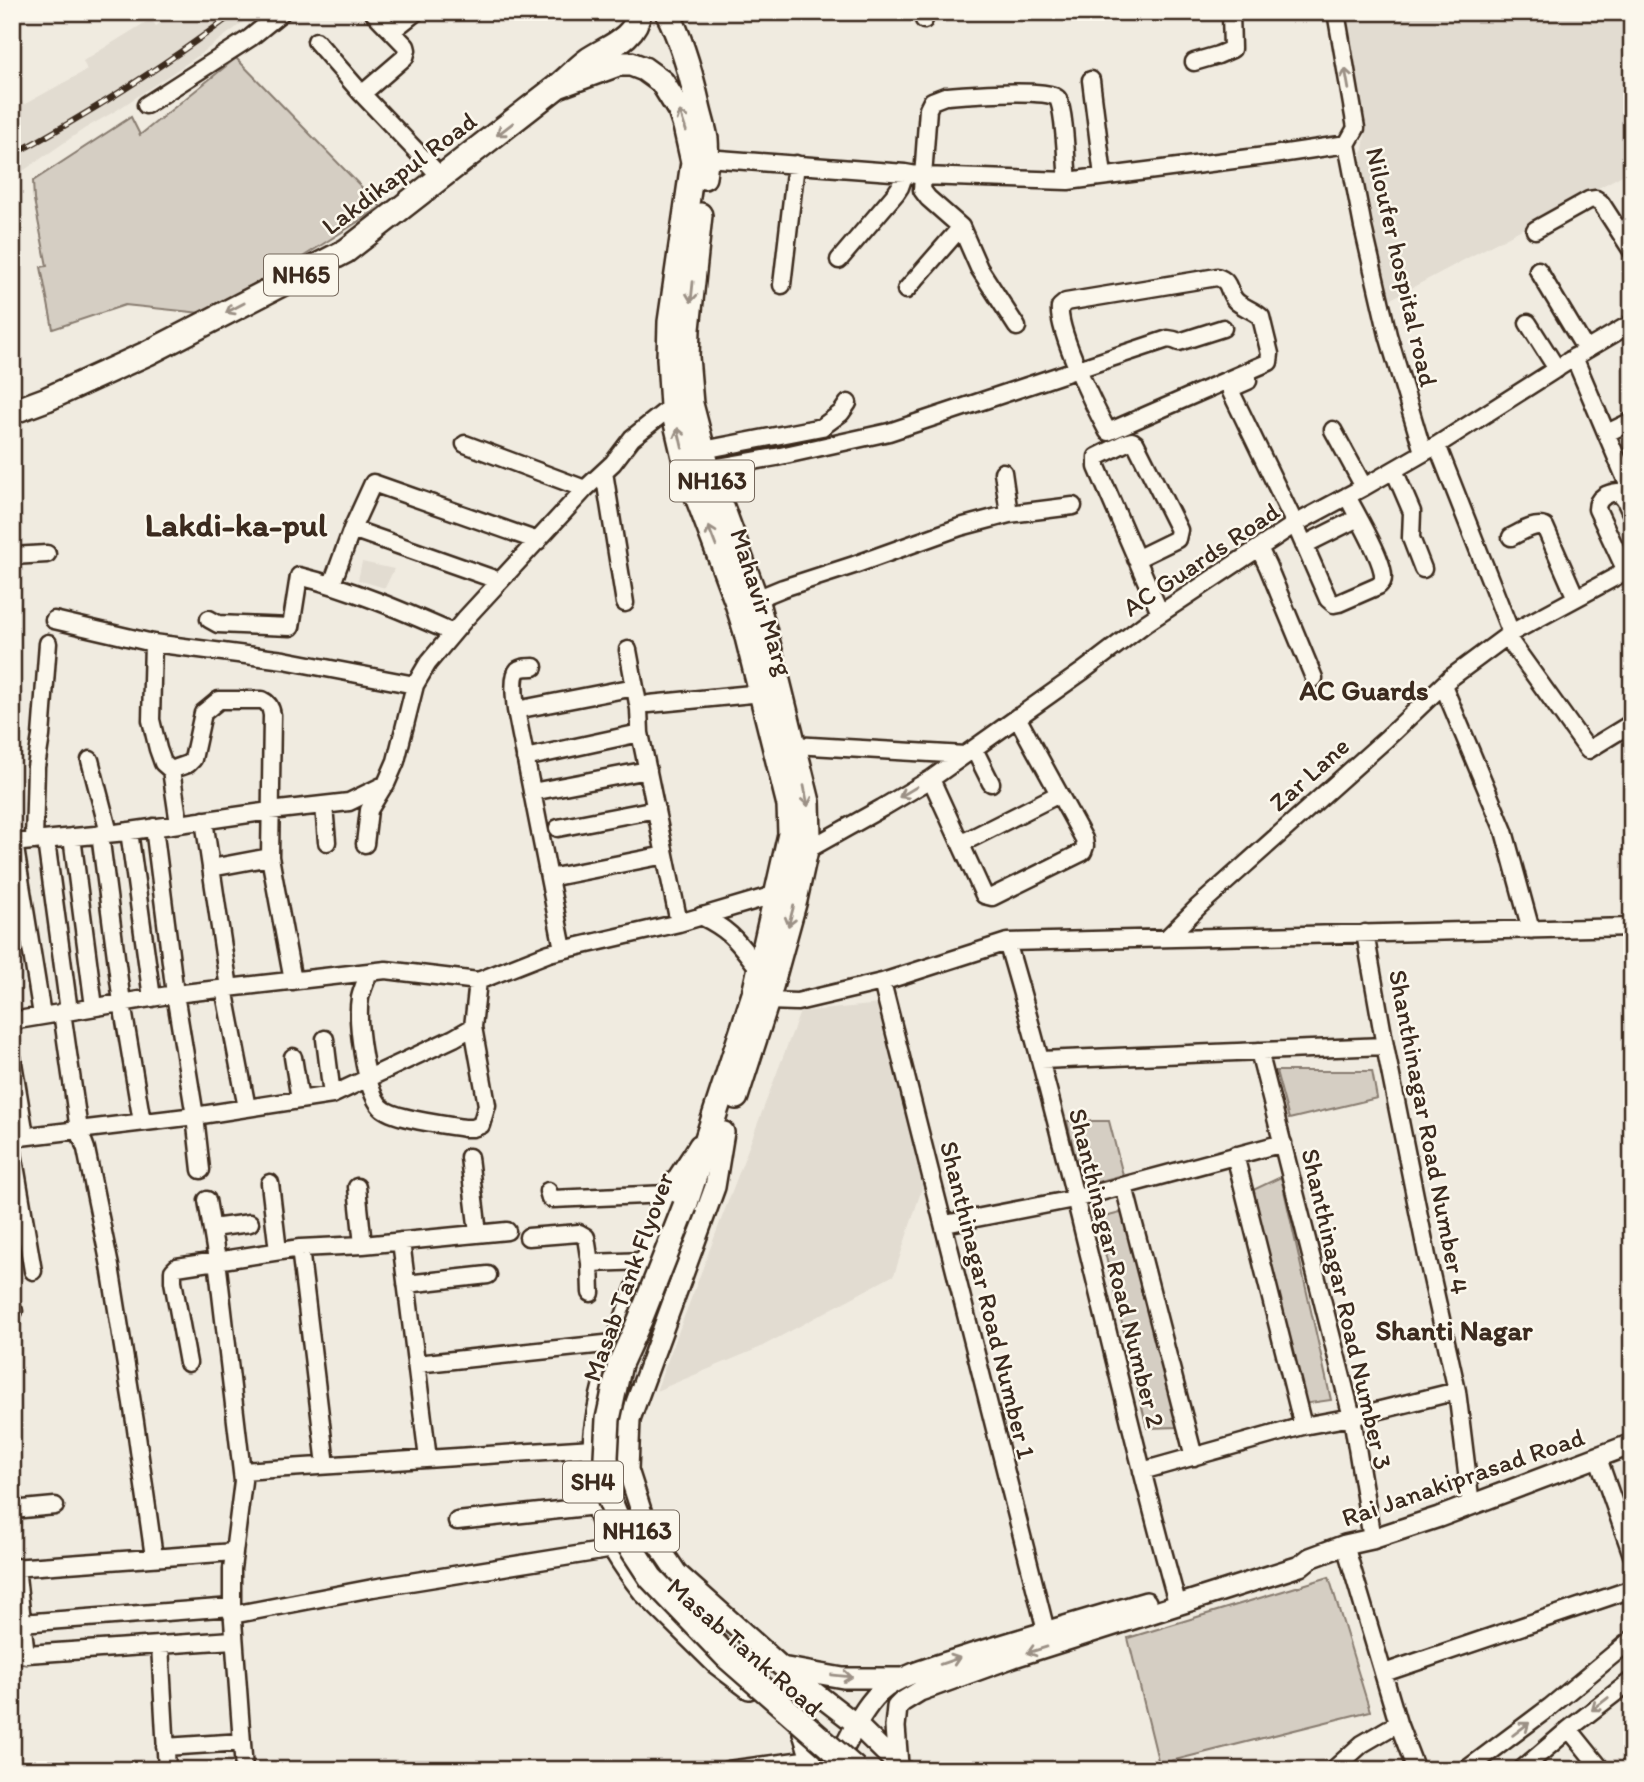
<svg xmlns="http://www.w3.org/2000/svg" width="1644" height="1782" viewBox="0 0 1644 1782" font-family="Itim,sans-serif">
<rect width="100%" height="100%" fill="#f0ebe0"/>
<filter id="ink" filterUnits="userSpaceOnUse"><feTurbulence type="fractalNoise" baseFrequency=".0143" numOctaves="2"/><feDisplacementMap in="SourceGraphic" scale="14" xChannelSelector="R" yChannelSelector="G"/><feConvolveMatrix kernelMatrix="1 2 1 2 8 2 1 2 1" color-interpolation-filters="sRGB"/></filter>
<g filter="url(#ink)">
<path fill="#e2dcd1" d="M 176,12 L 257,12 L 195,58 L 117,110 L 84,129 L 20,173 L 12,176 L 12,96 L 25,104 L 87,70 L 83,61 L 151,19 L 156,26 Z
M 1345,12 L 1632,12 L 1632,170 L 1389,300 L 1361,163 L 1365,136 Z
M 362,562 L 394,569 L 385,588 L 358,580 Z
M 881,1004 L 924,1182 L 894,1275 L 759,1348 L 656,1391 L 800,1012 Z"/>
<path fill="#d5cec3" stroke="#887c70" stroke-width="2" d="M 236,58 L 381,207 L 301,258 L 201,313 L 125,305 L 53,329 L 41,267 L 47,266 L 34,200 L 33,181 L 131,117 L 140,135 Z
M 1276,1071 L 1372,1071 L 1377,1098 L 1289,1119 Z
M 1067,1121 L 1109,1121 L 1123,1175 L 1082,1186 Z
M 1281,1177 L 1331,1400 L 1303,1404 L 1251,1191 Z
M 1128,1211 L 1178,1427 L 1147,1428 L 1097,1219 Z
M 1329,1577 L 1370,1711 L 1159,1764 L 1128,1638 Z"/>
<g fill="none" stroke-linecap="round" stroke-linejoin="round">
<defs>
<path id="minor" d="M 923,12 L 924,20
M 1336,12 L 1356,128 L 1347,144 L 1363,227 L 1388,335 L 1423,452
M 392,31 L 416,12
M 316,41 L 362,94 L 442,178
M 1194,62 L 1218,55 L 1232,49 L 1231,12
M 1091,80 L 1103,176
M 362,94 L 405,57 L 407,50 L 406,46 L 373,12
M 146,105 L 250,38 L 282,12
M 706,158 L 905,173 L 922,176 L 1068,181 L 1273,155 L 1347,144
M 1535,230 L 1589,200 L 1596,199 L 1601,203 L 1632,251
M 839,260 L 896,193 L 900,187 L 905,173
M 1538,270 L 1586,350
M 1217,277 C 1231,281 1227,291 1235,300 C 1241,307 1254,310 1261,317 L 1270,354 L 1269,362 L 1108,432 C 1095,408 1057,331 1060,307 L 1066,302 Z
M 782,285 L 796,164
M 906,290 L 961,227
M 1528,323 L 1557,369
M 1017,327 L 979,268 L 961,227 L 928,198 L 922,190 L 928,109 L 932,101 L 945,96 C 962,95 1051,87 1058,99 C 1065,112 1066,164 1068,181
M 1574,357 L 1632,494
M 1248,381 L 1232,388 L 1231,392 L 1295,524 L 1328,599 L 1334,604 L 1339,603 L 1378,586 C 1381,583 1383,583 1383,577 C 1384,560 1356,514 1347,496
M 1333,430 L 1364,487
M 1607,433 L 1632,421
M 465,444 L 585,489
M 1437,445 L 1511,633
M 703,450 L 822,427 L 841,413 L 848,403
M 708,469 L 776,457 L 889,432 L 1168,339 L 1174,340 L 1179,342 L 1223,328
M 1394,470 L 1412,512 L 1411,538 L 1423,569
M 604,472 L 625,603
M 1003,472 L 1009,514
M 352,529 L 500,581
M 1511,537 C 1521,532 1534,523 1545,527 L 1576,598
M 1304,545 L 1358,518
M 1259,548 L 1268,567 L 1314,678
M 12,556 L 47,554
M 1136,559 L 1177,539 L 1179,530 L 1136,444 L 1132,441 L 1125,443 L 1097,457 L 1097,467 L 1160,613
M 1626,571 L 1597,509 C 1597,497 1608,493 1618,492 L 1625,500 L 1632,515
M 332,584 L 352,529 L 373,483 L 538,541
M 756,599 L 783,588 L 854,565 L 960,527 L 1009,514 L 1073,506
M 209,619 L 218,624 L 291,627 L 299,576 C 352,589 403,611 453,633
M 54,620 L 153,643 L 284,660 L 415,685
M 1507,637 L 1588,750 L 1632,723
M 153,643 L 151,720 L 158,749 L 163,763 L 171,770
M 628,650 L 639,709 L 640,733 L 679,923
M 534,667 C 529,667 521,667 518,670 C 512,676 515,701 516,710 L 563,949
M 1443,685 L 1504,831 L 1531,930
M 649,704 L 762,693
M 516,710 L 635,687
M 794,745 L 965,755
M 974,749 L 991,783
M 525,758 L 640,733
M 90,760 L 109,833
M 931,779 L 984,895 L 992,897 L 1083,852 L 1085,846 L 1084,839 L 1017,717
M 532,792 L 648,770
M 324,805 L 327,842
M 204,820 L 229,988
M 179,824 L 171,770 L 188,764 L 193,759 L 203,713 L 208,709 L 219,700 L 262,700 C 269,703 271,708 272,715 L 270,857 L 293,981
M 154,827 L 175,994 L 195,1116 L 201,1170
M 558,828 L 656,809
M 129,831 L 152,998
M 100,834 L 122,1003 L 142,1122
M 72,837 L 94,1007
M 34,841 L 36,767 L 41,736 L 48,643
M 46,841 L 69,1011
M 14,842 L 42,1015
M 12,843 L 116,833 L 270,811 L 349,802 L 386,784 L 396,761 L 415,685 L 428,663 L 465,619 L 585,489 L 613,463 L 632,438 L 672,406
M 962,843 L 1059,794
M 365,844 L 369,810 L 383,787
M 807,850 L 882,808 L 931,779 L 1083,671 L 1146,623 L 1295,524 L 1364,487 L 1437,445 L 1586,350 L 1632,323
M 211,868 L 270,857
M 549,878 L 665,855
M 701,916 C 734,932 738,943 760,970
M 1365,933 L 1385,1046 L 1427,1256 L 1457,1391 L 1471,1505
M 1168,937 L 1199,906 L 1386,739 L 1449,679 L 1511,633 L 1632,568
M 1007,942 C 1072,1161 1116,1386 1178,1606
M 369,972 C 366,981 362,989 360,998 C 356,1021 365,1090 381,1107 C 392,1119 447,1125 464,1128 L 473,1128 L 481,1125 L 487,1105 L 473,1027
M 882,982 L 1046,1631
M 224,988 L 247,1108
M 767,1001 L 797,1002 L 882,982 L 1007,942 L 1632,927
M 62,1012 L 79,1130 L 86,1149 L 110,1266 L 135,1422 L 154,1557
M 12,1021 L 175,994 L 386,970 L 478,981 L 549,953 L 679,923 L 777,894
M 325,1039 L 332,1095
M 1259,1051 L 1352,1417 L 1372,1539
M 12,1057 L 25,1135
M 293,1057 L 300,1100
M 1041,1060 L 1385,1046
M 12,1138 L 195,1116 L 332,1095 L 454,1038 L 473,1027 L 478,981
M 12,1147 L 33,1271
M 1235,1155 L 1303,1426
M 469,1157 L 478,1233
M 270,1183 L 278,1251
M 1124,1186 L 1194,1457
M 357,1187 L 363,1245
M 548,1191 L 550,1198 L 552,1199 L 668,1194
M 207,1200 L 217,1260 L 243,1481 L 232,1569 L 232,1607 L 244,1770
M 945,1224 L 1074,1199 L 1283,1143
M 212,1228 L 250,1223
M 528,1237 L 579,1233 L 586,1237 L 590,1263 L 646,1261
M 401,1241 L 428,1459
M 300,1248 L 326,1465
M 590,1263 L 591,1293
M 406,1284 L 488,1275
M 12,1311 L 14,1311
M 188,1363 L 173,1281 L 173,1271 L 177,1267 L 300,1248 L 363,1245 L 507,1231
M 416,1364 L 614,1343
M 1598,1458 L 1632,1555
M 242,1471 L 593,1448
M 1142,1471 L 1303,1426 L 1352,1417 L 1457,1391
M 12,1510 L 55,1506
M 457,1521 L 596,1506
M 1345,1545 L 1398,1723 L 1416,1770
M 16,1567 L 26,1655
M 12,1568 L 234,1552
M 232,1615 L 373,1588 L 614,1549
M 21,1623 L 232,1607
M 160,1645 L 167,1770
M 12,1655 L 233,1640
M 1384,1673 L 1632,1589
M 1569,1729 L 1602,1770
M 165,1747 L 242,1742
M 728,1770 L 811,1759
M 1333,1770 L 1362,1744 L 1398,1723
M 1466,1770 L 1550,1707 L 1632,1639
M 1521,1770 L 1569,1729 L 1632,1680"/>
<path id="major" d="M 724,1132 L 715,1187 L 630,1419 L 628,1470 L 647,1529 L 677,1573 L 782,1667 L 856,1724 L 902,1769
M 699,1145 C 689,1162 676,1178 668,1195 C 658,1216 653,1240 646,1261 C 618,1339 580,1419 596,1504 C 602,1537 624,1568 644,1593 L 716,1664 L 749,1689
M 787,1668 L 843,1678 L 902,1678
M 803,1733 L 811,1759 L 810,1770
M 898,1765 L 895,1727 L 897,1707 L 902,1702 L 920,1691 L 1014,1657 L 1300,1566 L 1310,1558 L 1345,1545 L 1372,1539 L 1439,1517 L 1632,1444
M 831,1770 C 848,1745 857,1715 879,1693 C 899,1674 945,1663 972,1654 C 1030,1636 1088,1619 1146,1602"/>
<path id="highway" d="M 667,12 C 682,41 690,70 697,101 C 699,114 704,126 706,139 C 707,152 706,165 704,177
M 558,86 L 618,64 L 631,64 L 644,69 L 662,82 L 680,111 L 685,126 L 693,162 L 670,322 L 669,358 L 672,406 L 687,470 L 736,600 L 745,629 L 789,805 L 790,834 L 754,994 L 685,1206
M 700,215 L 688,329 L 687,357 L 691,404 L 708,469 L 756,599 L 776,673 L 808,802 L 809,836 L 795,900 L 767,1001 L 736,1097
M 12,412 L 47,399 L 148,353 L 346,251 L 558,86 C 568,78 577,68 588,60 C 607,47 636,39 639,12"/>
</defs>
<use href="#minor" stroke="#3b2a1e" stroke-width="21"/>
<use href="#major" stroke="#3b2a1e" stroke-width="24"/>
<use href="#highway" stroke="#3b2a1e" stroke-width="28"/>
<use href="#minor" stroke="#fbf7ec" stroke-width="16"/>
<use href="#major" stroke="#fbf7ec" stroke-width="19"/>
<use href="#highway" stroke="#fbf7ec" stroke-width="23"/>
<defs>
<path id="rail" d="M 12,155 C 91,113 165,65 236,12"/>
</defs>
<use href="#rail" stroke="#3b2a1e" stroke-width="6"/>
<use href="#rail" stroke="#fbf7ec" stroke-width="3.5" stroke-dasharray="10" stroke-linecap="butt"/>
<defs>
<path id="highway-bridge" d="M 685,1206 L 640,1320 L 620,1364 L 608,1419 L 606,1457 L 610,1501 L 626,1540 L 651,1578 L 727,1657 L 856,1770"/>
</defs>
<use href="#highway-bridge" stroke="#3b2a1e" stroke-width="28" stroke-linecap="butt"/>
<use href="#highway-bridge" stroke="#fbf7ec" stroke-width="23"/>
</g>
<defs><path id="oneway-shaft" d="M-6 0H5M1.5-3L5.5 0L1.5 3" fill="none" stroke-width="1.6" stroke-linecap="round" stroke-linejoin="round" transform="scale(1.75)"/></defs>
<g stroke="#9b9085">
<use href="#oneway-shaft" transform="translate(1347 79) rotate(-100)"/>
<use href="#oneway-shaft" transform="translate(683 121) rotate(-108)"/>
<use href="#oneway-shaft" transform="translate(505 129) rotate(142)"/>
<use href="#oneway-shaft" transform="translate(692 292) rotate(96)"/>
<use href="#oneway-shaft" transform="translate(235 308) rotate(152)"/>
<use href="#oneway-shaft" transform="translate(680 438) rotate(-103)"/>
<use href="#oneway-shaft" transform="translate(712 536) rotate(-111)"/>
<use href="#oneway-shaft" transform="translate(908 792) rotate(149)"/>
<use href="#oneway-shaft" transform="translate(806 796) rotate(79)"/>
<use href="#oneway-shaft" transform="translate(791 916) rotate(105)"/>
<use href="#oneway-shaft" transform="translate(1037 1650) rotate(163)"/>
<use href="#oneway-shaft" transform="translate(950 1661) rotate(-19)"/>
<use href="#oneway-shaft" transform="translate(842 1676) rotate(6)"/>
<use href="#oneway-shaft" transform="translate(1600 1704) rotate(142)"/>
<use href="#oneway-shaft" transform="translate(1521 1729) rotate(-37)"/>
</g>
</g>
<g text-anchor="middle" stroke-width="5" stroke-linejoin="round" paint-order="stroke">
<g fill="#fbf7ec" stroke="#75685c" stroke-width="2">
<rect x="264" y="254.5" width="74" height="41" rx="5"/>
<rect x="670" y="460.5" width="84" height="41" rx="5"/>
<rect x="563" y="1461.5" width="60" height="41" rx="5"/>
<rect x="595" y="1510.5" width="84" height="41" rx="5"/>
</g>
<g font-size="24" font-weight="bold" fill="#3b2a1e">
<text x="301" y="283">NH65</text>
<text x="712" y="489">NH163</text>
<text x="593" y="1490">SH4</text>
<text x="637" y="1539">NH163</text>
</g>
<g font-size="26" fill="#3b2a1e" stroke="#fbf7ec">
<text transform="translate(399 173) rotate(-37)" y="9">Lakdikapul Road</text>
<text transform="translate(1402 267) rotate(77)" y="9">Niloufer hospital road</text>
<text transform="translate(1201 559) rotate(-34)" y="9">AC Guards Road</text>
<text transform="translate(762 602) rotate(72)" y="9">Mahavir Marg</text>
<text transform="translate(1309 774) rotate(-42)" y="9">Zar Lane</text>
<text transform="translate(1429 1132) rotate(79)" y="9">Shanthinagar Road Number 4</text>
<text transform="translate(1117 1268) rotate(76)" y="9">Shanthinagar Road Number 2</text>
<text transform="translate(628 1277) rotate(-70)" y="9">Masab Tank Flyover</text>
<text transform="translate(988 1300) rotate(76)" y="9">Shanthinagar Road Number 1</text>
<text transform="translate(1347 1309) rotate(77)" y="9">Shanthinagar Road Number 3</text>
<text transform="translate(1463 1477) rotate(-19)" y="9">Rai Janakiprasad Road</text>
<text transform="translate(745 1647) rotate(41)" y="9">Masab Tank Road</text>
</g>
<g font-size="28" font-weight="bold" fill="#3b2a1e" stroke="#fbf7ec">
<text x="1364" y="700">AC Guards</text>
<text x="1454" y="1340">Shanti Nagar</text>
</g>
<g font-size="33" font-weight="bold" fill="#3b2a1e" stroke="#fbf7ec">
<text x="236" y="536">Lakdi-ka-pul</text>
</g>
</g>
<rect width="1644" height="1782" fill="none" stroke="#fbf7ec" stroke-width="42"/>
<rect x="21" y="21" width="1602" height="1740" fill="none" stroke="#3b2a1e" stroke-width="2.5" filter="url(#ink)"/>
</svg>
